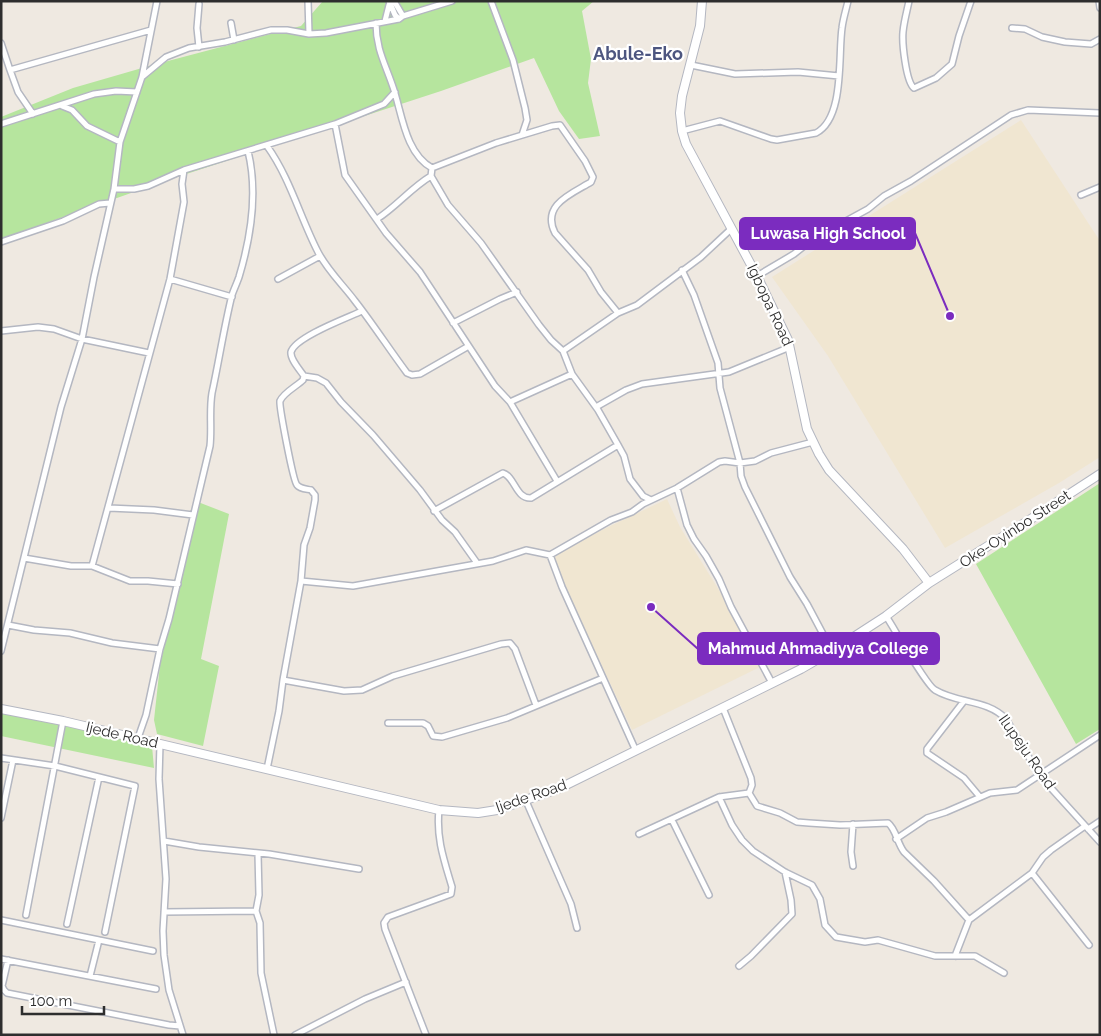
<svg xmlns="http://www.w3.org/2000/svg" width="1101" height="1036" viewBox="0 0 1101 1036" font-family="Raleway,sans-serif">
<rect width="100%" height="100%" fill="#efe9e1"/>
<path fill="#f0e6d1" d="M 1021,120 L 1100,241 L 1100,457 L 1059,483 L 945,548 L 828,356 L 772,277 Z
M 667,499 L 680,527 L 722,595 L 760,667 L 632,730 L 564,585 L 555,558 L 557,554 L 604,529 Z"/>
<path fill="#b6e59e" d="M 323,1 L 594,1 L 582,11 L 591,59 L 588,83 L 600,136 L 579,139 L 559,111 L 534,58 L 441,91 L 165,181 L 1,239 L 1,117 L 73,88 L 149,66 L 301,26 Z
M 1100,483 L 1100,729 L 1076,744 L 976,564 Z
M 198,502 L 229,514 L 201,659 L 219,666 L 203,746 L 157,734 L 154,720 L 160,665 Z
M 1,713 L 147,743 L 152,746 L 154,768 L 1,736 Z"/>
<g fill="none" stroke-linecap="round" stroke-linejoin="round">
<defs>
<path id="street" d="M 308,1 L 309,34
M 389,1 L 395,15 L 399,19
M 394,1 L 403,16
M 491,1 L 513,60 L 525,108 L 527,120 L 522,135
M 909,1 C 907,11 904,21 903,32 C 902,43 906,82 914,88 L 936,78 L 952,64 L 959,36 L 971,1
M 1099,1 L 1100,8
M 385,21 L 389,5
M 231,23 L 234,40
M 376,23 C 376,50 386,65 394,90 C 402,115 406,154 432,168
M 1012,28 L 1025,29 L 1042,37 L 1065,42 L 1091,44 L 1100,39
M 1,43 L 10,70 L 151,30
M 199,47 L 197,28 L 199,4
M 691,65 L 735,74 L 798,72 L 839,76
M 10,70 L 18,92 L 33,114
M 142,77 L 166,57 L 189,48 L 225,42 L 271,30 L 287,30 L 309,34 L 326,33 L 399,19 L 403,16 L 452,1
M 62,106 L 72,110 L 87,126 L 120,142
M 1,124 L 94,94 L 116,91 L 137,92
M 335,124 L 345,175 L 386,233 L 420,272 L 495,386 L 510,402 L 557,481
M 682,131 L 720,121 L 771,139 L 777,140 L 816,133 C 845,118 838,55 842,28 C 843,19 846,10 848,1
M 267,146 C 290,178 300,217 318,252 C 328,271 343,285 355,301 C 373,324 389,349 407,373 L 412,375 L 420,374 L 467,347
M 432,168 L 431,176 L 448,205 L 481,243 L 539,325 L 551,340 L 563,351 L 572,374 L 598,410 L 618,445 L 624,456 L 630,479 L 643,496 L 651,500
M 432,168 L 496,143 L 552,126 L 560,125 L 585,161 L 593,177 L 591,182 C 571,194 541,205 555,233 L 588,270 L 601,292 L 618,313
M 114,189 L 134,189 L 148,186 L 184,170 L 335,124 L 384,104 L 395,92
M 1081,195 L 1100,187
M 377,219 C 397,206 411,188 431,176
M 1,242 L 63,221 L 99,204 L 110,203
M 682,270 L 694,295 L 718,363 L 720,388 L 740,463 L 741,476 L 745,487 L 790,577 L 807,604 L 832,651
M 757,276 L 794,254 L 813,239 L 868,209 L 884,196 L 911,181 L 1011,115 L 1028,110 L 1100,113
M 170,279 L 232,297
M 278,279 L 320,256
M 362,311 C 347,318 295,337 291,352 C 290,359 300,370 304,376 L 317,378 L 326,383 L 341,402 L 373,435 L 420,490 L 442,520 L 455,532 L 477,563
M 453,323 L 500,299 L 517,292
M 1,331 L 38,327 L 54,329 L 82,339 L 149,353
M 563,351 L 618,313 L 637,305 L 701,257 L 731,229
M 510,402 L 572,374
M 596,407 L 626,390 L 642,384 L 729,372 L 790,347
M 677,488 L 687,525 L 694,539 L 706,556 L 719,579 L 731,607 L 772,683
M 109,508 L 154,510 L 193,515
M 434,511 L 503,473 C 515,477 516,499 531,498 L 618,445
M 550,555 L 562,587 L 636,751
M 24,558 L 71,566 L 92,566 L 130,581 L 148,581 L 178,584
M 92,566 L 170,279 L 184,202 L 182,184 L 184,170
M 301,581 L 353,586 L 493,561 L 526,550 L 550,555 L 611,520 L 632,512 L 643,504 L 677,488 L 719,462 L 725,461 L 740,463 L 755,461 L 771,453 L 813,442
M 886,616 C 894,628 926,685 935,690 C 958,704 987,699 1006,719 L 1040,776 L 1100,842
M 8,625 L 34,630 L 70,633 L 112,643 L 160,649
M 1,651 L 61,407 L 82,339 L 94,277 L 114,189 L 120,142 L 142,77 L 157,1
M 283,680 L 344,691 L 362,690 L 393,676 L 501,644 L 510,643 L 515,649 L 536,705
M 964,701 L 927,749 L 927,753 L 964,778 L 980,797
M 388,723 L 423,723 L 428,726 L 433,736 L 442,737 L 507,718 L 603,678
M 138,738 L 146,715 L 160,649 L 169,619 L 210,446 C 212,428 209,411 212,393 C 219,361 224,327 232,295 C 234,289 237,283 239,277 C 251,237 258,192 248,151
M 160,744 L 159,779 L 166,879 L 163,931 L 164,955 L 169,990 L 183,1035
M 1,758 L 55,766 L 135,786 L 105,932
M 267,769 L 279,711 L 283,680 L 301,581 L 304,545 L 310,528 L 315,500 L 315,495 L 311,490 C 307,489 300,489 297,485 C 293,481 279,406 280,401 C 283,393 297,386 303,380 L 304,376
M 749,793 L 757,806 L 780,813 L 797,822 L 809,823 L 840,825 L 888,823 C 896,829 897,843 904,852 L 934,881 L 969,920
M 719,797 L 732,825 L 742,840 L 753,851 L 785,872 L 812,885 L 820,899 L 825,925 L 836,937 L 865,942 L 878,940 L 935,956 L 975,956 L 1004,973
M 526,801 L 571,904 L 577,928
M 1,818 L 13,760
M 672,820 L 709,895
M 853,824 L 851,852 L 853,866
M 1088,829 L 1100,821
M 639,834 L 719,797 L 749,793 L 752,785 L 751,778 L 723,708
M 896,839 L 927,818 L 946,812 L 990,793 L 1017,790 L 1100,735
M 164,841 L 199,847 L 269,854 L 359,869
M 258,854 L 259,895 L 256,911 L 260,923 L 261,973 L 274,1035
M 1032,873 L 1089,945
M 164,912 L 256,911
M 26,915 L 63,721
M 1,920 L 153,951
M 67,924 L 99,777
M 955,956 L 969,920 L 1032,873 L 1043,857 L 1051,850 L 1085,826
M 1,959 L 156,989
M 8,960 L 2,986 L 4,990 L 7,993 L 169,1025 L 180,1026
M 739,966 L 751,956 L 792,914 L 791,900 L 785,872
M 90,976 L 99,940
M 295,1035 L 365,999 L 406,982
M 426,1035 L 385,929 L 384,923 L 388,917 L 451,894 L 452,887 C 444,860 436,838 439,810"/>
<path id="secondary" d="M 702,1 L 700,26 L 682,96 L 680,113 L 682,131 L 686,144 L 757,276 L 788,340 L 807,429 L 819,454 L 829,470 L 903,549 L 929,583
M 1,709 L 63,721 L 439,810 L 478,813 L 497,810 L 560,788 L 801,669 L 832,651 L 886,616 L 929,583 L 1034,517 L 1100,474"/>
</defs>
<use href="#street" stroke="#b4b7c1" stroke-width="8"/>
<use href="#secondary" stroke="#b4b7c1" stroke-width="10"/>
<use href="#street" stroke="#fff" stroke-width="5"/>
<use href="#secondary" stroke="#fff" stroke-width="8"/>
</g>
<g text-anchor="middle" stroke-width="4.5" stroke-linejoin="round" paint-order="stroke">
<g font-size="15" fill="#2e2e2e" stroke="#fff">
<text transform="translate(770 305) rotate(65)" y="5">Igbopa Road</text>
<text transform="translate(1015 529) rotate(-33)" y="5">Oke-Oyinbo Street</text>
<text transform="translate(122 735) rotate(13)" y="5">Ijede Road</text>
<text transform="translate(1027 752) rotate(55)" y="5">Ilupeju Road</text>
<text transform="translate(531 796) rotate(-19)" y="5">Ijede Road</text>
</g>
<g font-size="18" font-weight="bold" fill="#4d5680" stroke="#fff">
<text x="638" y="60">Abule-Eko</text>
</g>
</g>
<path fill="none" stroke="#7b2cbf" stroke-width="2" d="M950 316L915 233M651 607L698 649"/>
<g fill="#7b2cbf" stroke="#fff" stroke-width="2">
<circle cx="950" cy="316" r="5"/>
<circle cx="651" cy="607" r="5"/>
</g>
<g fill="#7b2cbf" stroke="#7b2cbf" stroke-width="2">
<rect x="740" y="218" width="175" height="31" rx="5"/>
<rect x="698" y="633" width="241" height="31" rx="5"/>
</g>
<g font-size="16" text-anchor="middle" font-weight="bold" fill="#fff">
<text x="828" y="239">Luwasa High School</text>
<text x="818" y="654">Mahmud Ahmadiyya College</text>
</g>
<rect width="1101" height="1036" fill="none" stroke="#2e2e2e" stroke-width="5"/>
<path d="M22 1006v8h82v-8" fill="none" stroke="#2e2e2e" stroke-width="2.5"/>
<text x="30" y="1006" font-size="15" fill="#2e2e2e" stroke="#ffffff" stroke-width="4" paint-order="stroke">100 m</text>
</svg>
